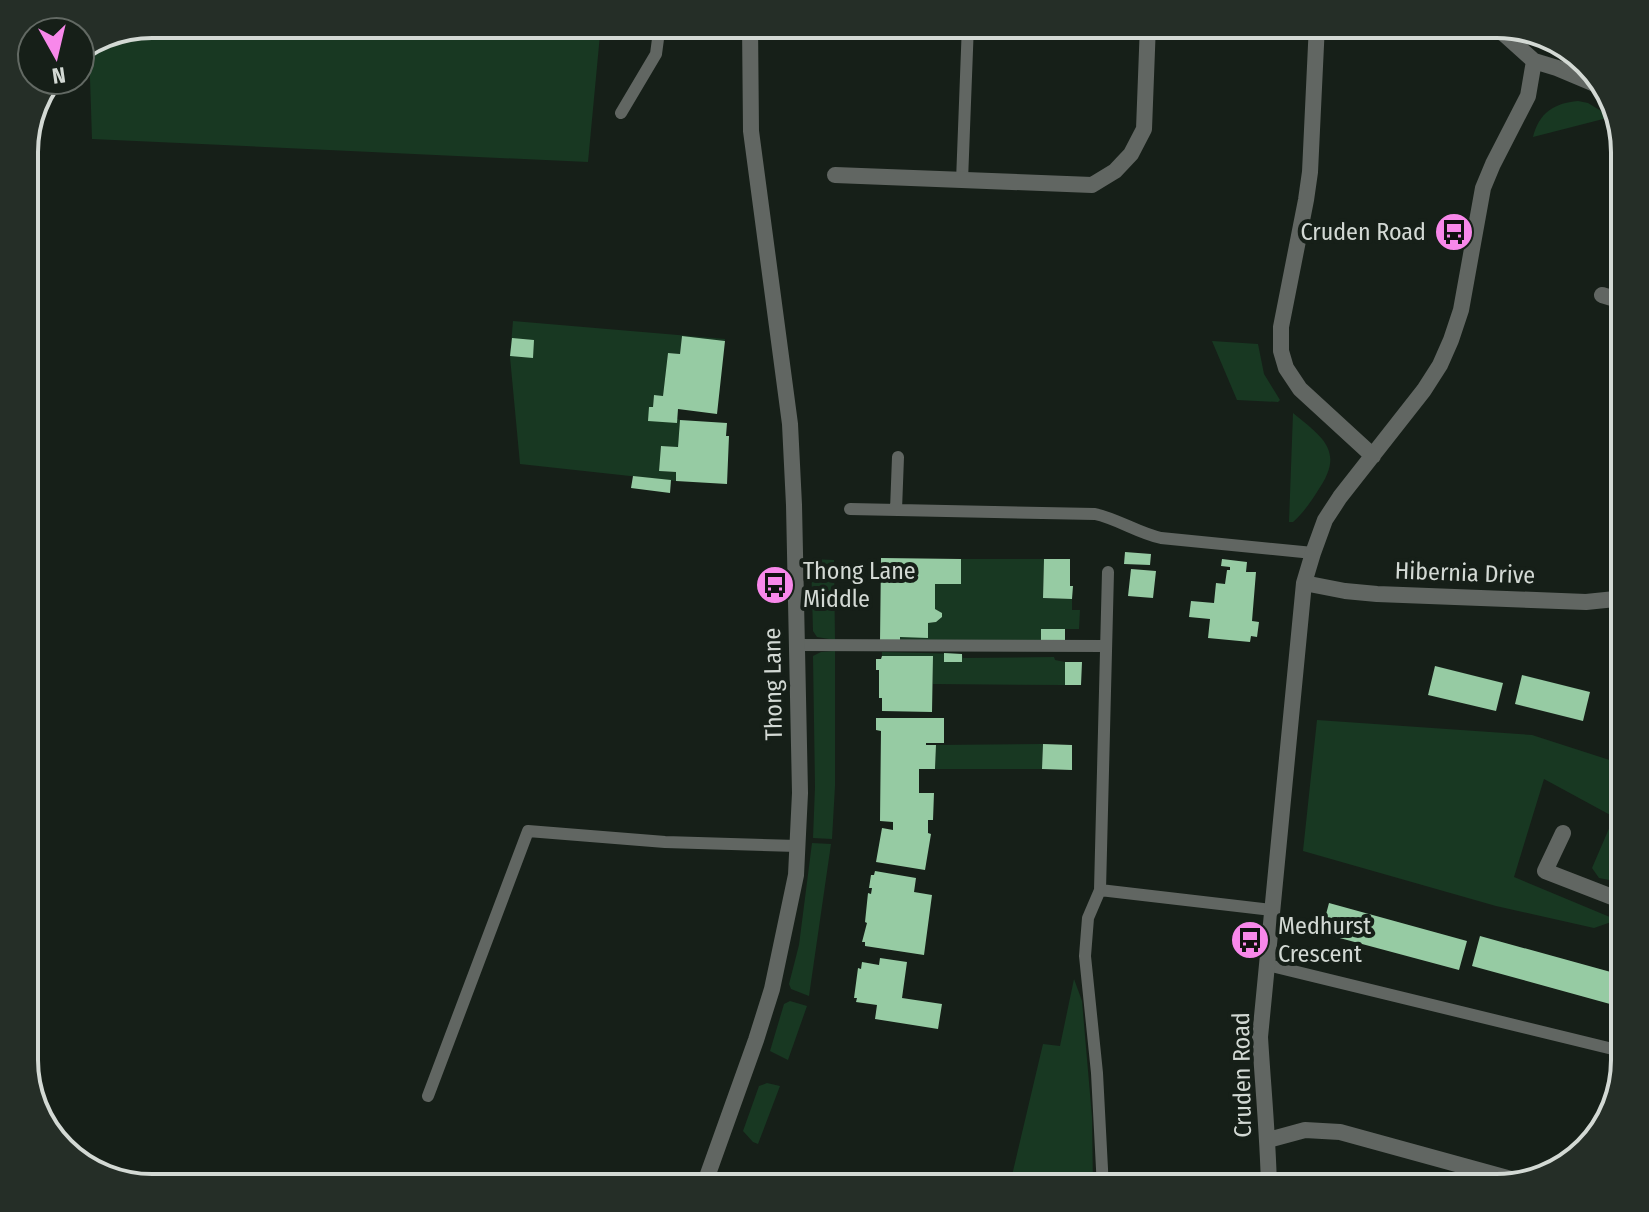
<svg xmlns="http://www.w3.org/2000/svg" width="1649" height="1212" viewBox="0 0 1649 1212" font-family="'Fira Sans Condensed',sans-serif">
<rect width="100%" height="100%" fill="#161f18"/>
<path fill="#183822" d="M 152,24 L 601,24 L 588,162 L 92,139 L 89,48 Z
M 1578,101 L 1588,103 L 1611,117 L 1533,137 C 1539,113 1554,103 1578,101 Z
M 513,321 L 725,339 L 725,341 L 682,336 L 680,354 L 668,353 L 663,396 L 654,395 L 653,407 L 680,420 L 678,447 L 661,446 L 659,471 L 676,472 L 676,481 L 520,464 L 510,357 Z
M 1212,341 L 1258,344 L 1264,374 L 1280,400 L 1278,402 L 1237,400 Z
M 1293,413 C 1325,439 1345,452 1317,492 C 1310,503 1303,513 1293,522 L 1289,522 Z
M 811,559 L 834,560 L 835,640 L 817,637 L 813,631 Z
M 961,559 L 1044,559 L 1043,598 L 1072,599 L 1072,610 L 1080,610 L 1079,629 L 1041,629 L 1041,643 L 900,642 L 900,637 L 927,637 L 928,623 L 936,622 L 942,617 L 942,613 L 935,609 L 935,584 L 961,584 Z
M 835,651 L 835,786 L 832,839 L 813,838 L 815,787 L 813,656 L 821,652 Z
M 882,652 L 962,654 L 963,658 L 1054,657 L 1055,660 L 1065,662 L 1065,685 L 933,684 L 933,656 L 882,656 Z
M 1317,720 L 1532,735 L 1625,765 L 1625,883 L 1599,878 L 1592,868 L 1614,817 L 1544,779 L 1514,877 L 1617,920 L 1594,928 L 1496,906 L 1303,851 Z
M 1043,744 L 1042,769 L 935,769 L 936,745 Z
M 812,843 L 831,844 L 809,996 L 791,989 L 789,984 L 799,945 Z
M 1074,979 L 1082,1001 L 1092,1117 L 1093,1188 L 1009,1188 L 1043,1044 L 1060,1046 Z
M 790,1001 L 807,1006 L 788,1060 L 770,1051 L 784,1004 Z
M 767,1083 L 780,1086 L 758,1144 L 753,1142 L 743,1131 L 759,1086 Z"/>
<path fill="#96cba3" d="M 682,336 L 725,341 L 717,414 L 678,409 L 677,423 L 648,421 L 649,407 L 653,407 L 654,395 L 663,396 L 668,353 L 680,354 Z
M 512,338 L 534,340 L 533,358 L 510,356 Z
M 680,420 L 727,423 L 726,436 L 729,436 L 727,484 L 676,481 L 676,472 L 659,471 L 661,446 L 678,447 Z
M 633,476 L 671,480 L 670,493 L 631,488 Z
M 1125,552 L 1151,554 L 1150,565 L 1124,564 Z
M 881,558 L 961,559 L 961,584 L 935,584 L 935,609 L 942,613 L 942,617 L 936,622 L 928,623 L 928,638 L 900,637 L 900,642 L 880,642 Z
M 1044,559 L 1070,559 L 1070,586 L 1073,586 L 1072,599 L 1043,598 Z
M 1222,559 L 1247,562 L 1246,572 L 1256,572 L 1252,621 L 1259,622 L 1257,637 L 1251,636 L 1250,642 L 1208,638 L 1210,619 L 1189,617 L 1191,601 L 1214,603 L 1216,583 L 1225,584 L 1227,570 L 1230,570 L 1230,567 L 1221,566 Z
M 1131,569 L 1156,571 L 1153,598 L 1128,596 Z
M 1041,629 L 1065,629 L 1065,642 L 1041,642 Z
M 944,653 L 962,654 L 962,662 L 944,662 Z
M 882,656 L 933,656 L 932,712 L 882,711 L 882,698 L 879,698 L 879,670 L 876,670 L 876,659 L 881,659 Z
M 1065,662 L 1082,662 L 1081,685 L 1065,685 Z
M 1435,666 L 1503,683 L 1496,711 L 1428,695 Z
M 1522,675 L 1590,692 L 1583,721 L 1515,704 Z
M 876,718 L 944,718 L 944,743 L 926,743 L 926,745 L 936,745 L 935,769 L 919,769 L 919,793 L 934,793 L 933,820 L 928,820 L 928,833 L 931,834 L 925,870 L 876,862 L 882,828 L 893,830 L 893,822 L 880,821 L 881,731 L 876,730 Z
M 1624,718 L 1625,718 L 1625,760 L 1614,758 Z
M 1043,744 L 1072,745 L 1072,770 L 1042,769 Z
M 875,871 L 916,878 L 914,892 L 932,895 L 924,955 L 865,946 L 865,942 L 862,942 L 867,923 L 865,922 L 868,893 L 871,894 L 872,888 L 869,888 L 871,875 L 874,875 Z
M 1329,903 L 1467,941 L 1459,970 L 1321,933 Z
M 1480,936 L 1618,974 L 1610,1004 L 1472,966 Z
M 880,958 L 907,962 L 902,998 L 942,1004 L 938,1029 L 875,1019 L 877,1005 L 856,1002 L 857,998 L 854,998 L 858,968 L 861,969 L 862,962 L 879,965 Z"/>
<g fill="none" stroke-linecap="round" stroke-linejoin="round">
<path stroke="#616662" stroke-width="12" d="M 621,113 L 656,54 L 660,24
M 962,181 L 968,24
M 850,509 L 1095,514 C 1118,519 1138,533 1161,538 L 1313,553
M 896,510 L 898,457
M 796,645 L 1106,646
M 1100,890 L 1108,572
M 1268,965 L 1625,1052
M 428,1096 L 528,831 L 665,842 L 797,846
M 1103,1188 L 1097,1073 L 1085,956 L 1088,918 L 1100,890 L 1272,910"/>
<path stroke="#616662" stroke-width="16" d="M 1317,24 L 1310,172 L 1306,200 L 1281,327 L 1281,351 L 1286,368 L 1300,389 L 1373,456
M 1493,24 L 1534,61 L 1557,68 L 1607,89
M 835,175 L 1092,185 L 1115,171 L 1131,154 L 1144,129 L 1148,24
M 1602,295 L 1625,302
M 1304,583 L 1345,591 L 1377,594 L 1586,602 L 1625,598
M 1563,833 L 1545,871 L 1625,902
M 1268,1140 L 1305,1130 L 1340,1132 L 1522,1182
M 703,1188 L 756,1040 L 772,989 L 796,875 L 800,793 L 794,505 L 790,424 L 751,131 L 750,24
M 1269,1188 C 1268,1137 1263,1087 1260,1037 L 1304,583 L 1313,553 L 1325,520 L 1340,497 L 1424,390 L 1440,365 L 1451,340 L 1461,310 L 1483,188 L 1493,164 L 1528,96 L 1534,61"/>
</g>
<defs>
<symbol id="bus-disc" viewBox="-11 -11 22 22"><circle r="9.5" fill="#f888ea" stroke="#161f18"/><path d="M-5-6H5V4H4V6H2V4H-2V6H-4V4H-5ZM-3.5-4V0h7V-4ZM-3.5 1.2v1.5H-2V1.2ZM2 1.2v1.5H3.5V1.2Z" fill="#111"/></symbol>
</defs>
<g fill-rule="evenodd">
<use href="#bus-disc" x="1432" y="210" width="44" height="44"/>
<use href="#bus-disc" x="753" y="563" width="44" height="44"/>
<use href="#bus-disc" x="1228" y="918" width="44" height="44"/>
</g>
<g text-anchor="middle" stroke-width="8" stroke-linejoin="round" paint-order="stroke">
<g font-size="24" fill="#d3d9d4" stroke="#161f18" text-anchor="start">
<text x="1426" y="240" text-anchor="end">Cruden Road</text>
<text x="803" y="579">Thong Lane<tspan x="803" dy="28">Middle</tspan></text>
<text x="1278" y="934">Medhurst<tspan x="1278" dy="28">Crescent</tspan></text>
</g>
<g font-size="24" fill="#d3d9d4" stroke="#161f18">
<text transform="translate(1465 573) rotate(2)" y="8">Hibernia Drive</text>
<text transform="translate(773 684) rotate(-91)" y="8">Thong Lane</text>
<text transform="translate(1242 1075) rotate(-91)" y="8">Cruden Road</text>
</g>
</g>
<path d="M0 0H1649V1212H0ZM152 38H1497A114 114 0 0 1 1611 152V1060A114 114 0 0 1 1497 1174H152A114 114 0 0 1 38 1060V152A114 114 0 0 1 152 38Z" fill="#252e27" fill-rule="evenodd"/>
<path fill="none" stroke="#d3d9d4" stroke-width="4" d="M152 38H1497A114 114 0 0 1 1611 152V1060A114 114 0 0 1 1497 1174H152A114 114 0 0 1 38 1060V152A114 114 0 0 1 152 38Z"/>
<g transform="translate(56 56) rotate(172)"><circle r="38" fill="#161f18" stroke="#626963" stroke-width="2"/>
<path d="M0-6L14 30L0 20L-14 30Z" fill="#f888ea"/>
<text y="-12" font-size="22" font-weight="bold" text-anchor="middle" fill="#d3d9d4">N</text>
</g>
</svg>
